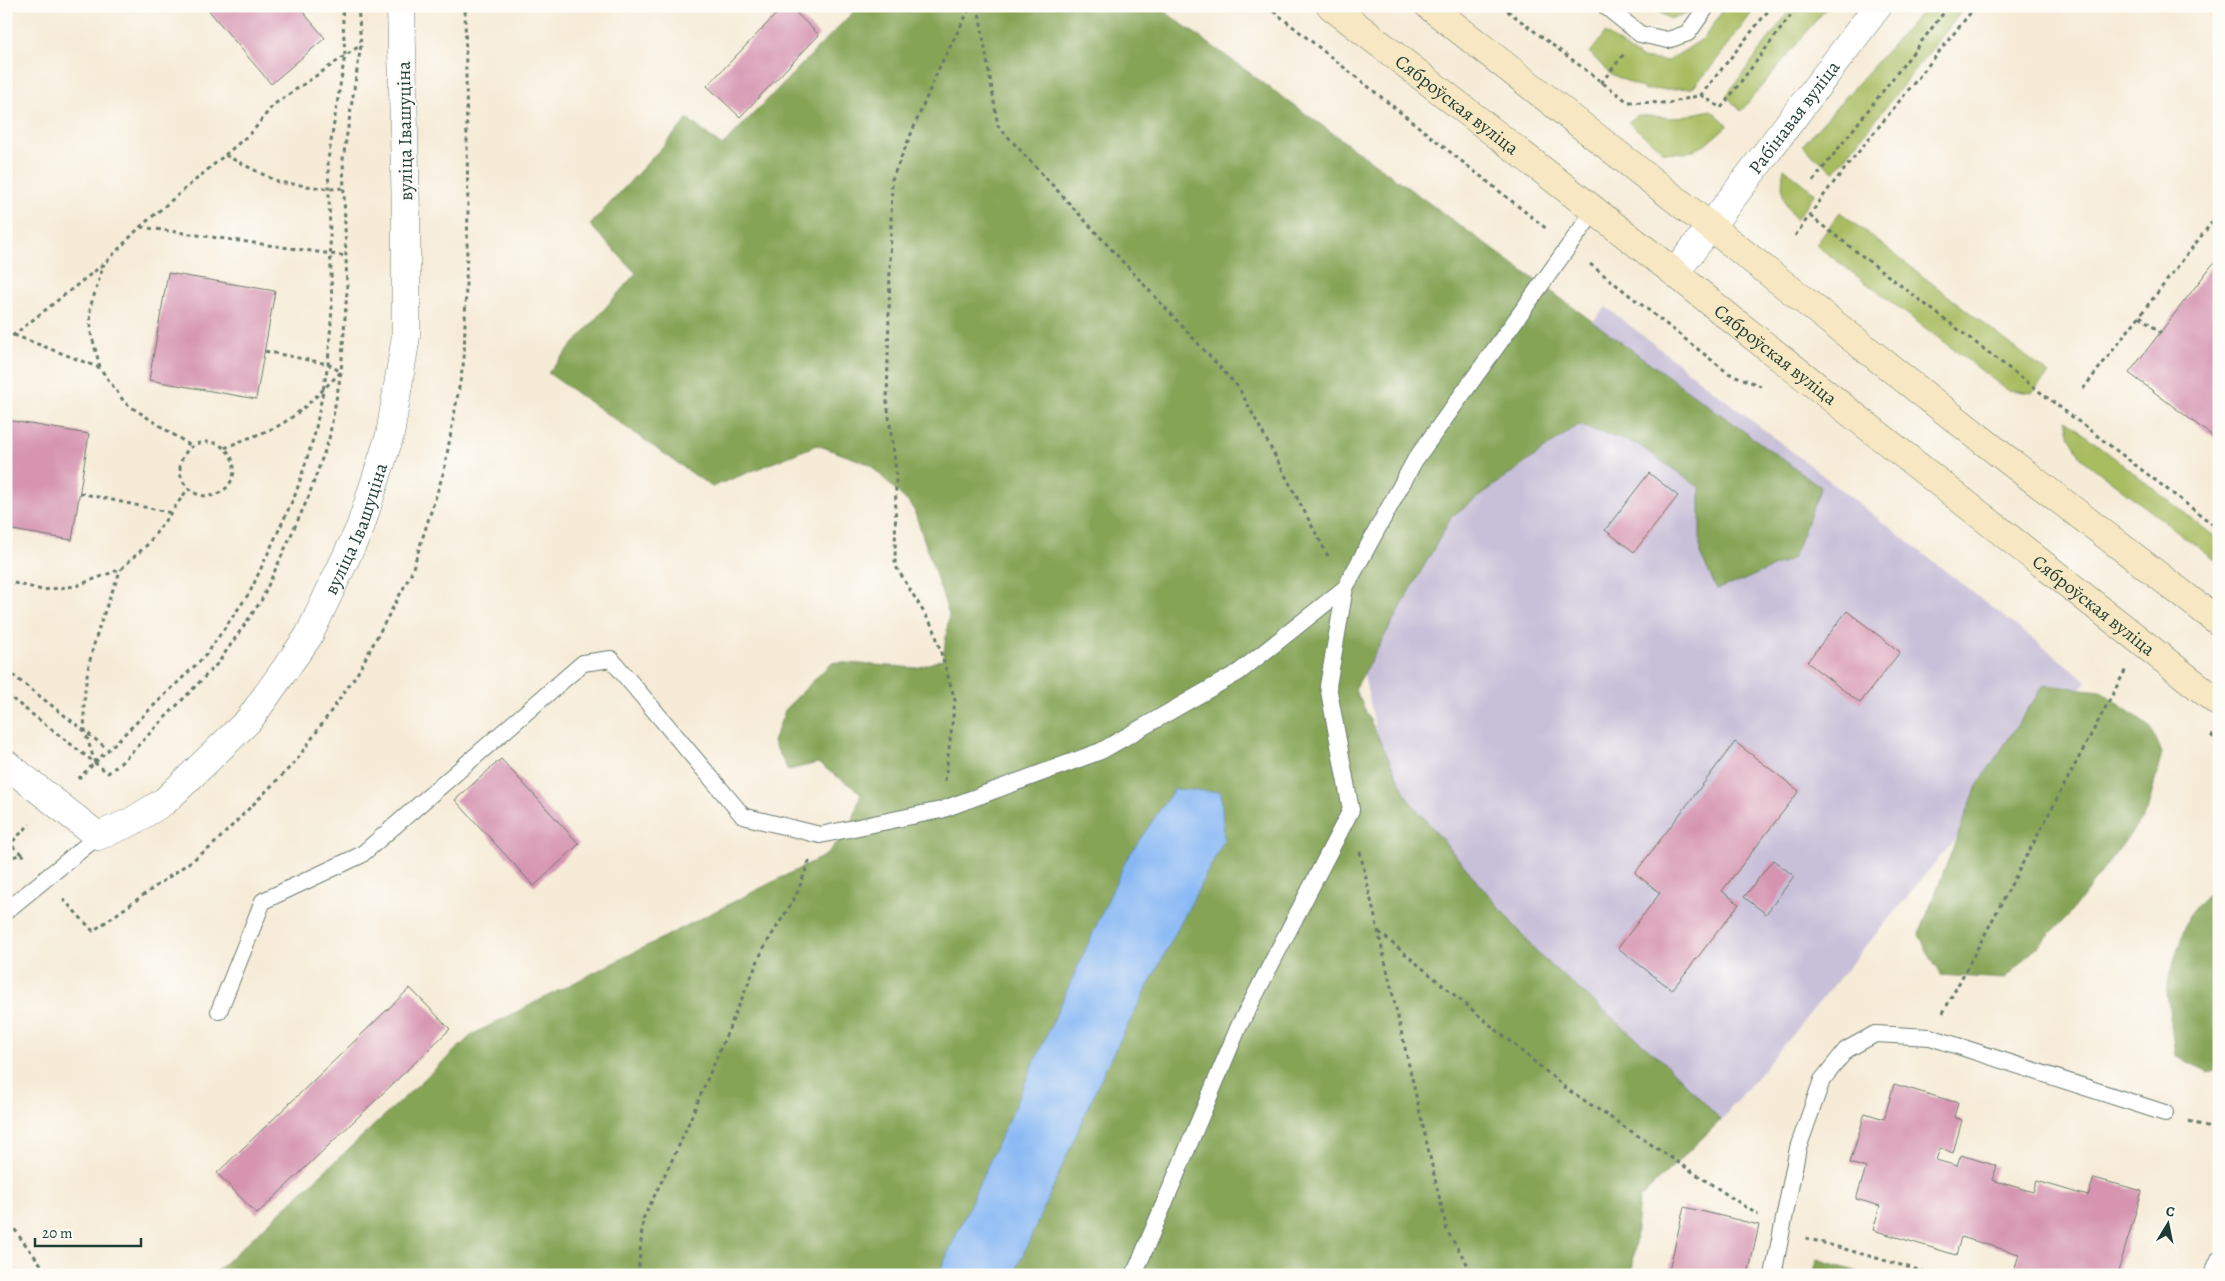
<svg xmlns="http://www.w3.org/2000/svg" width="2225" height="1281" viewBox="0 0 2225 1281" font-family="Alegreya,serif">
<rect width="100%" height="100%" fill="#fdfcf7"/>
<filter id="ink" filterUnits="userSpaceOnUse"><feTurbulence type="fractalNoise" baseFrequency=".02" numOctaves="2"/><feDisplacementMap in="SourceGraphic" scale="10" xChannelSelector="R" yChannelSelector="G"/><feConvolveMatrix kernelMatrix="1 2 1 2 8 2 1 2 1" color-interpolation-filters="sRGB"/></filter>
<filter id="wash" filterUnits="userSpaceOnUse"><feTurbulence type="fractalNoise" baseFrequency=".0096" numOctaves="4" result="noise"/><feDisplacementMap in="SourceGraphic" scale="20" xChannelSelector="R" yChannelSelector="G"/><feGaussianBlur stdDeviation="1.12" result="paint"/><feColorMatrix in="noise" values="0 0 0 0 0 0 0 0 0 0 0 0 0 0 0 0 0 1.4 0 .05"/><feComposite in="paint" operator="in"/></filter>
<g filter="url(#wash)">
<rect width="100%" height="100%" fill="#f6ebd7"/>
<path fill="#c8bfd8" d="M 1606,307 L 2087,681 L 1721,1120 L 1398,837 L 1361,660 L 1412,524 Z"/>
<path fill="#a8bc60" stroke="#647c4a" d="M 1650,6 L 1699,6 L 1698,9 L 1670,19 Z
M 1726,6 L 1757,6 L 1709,70 L 1692,88 L 1646,90 L 1609,73 L 1590,53 L 1605,33 L 1641,58 L 1668,61 L 1704,38 Z
M 1793,6 L 1828,6 L 1741,111 L 1726,96 Z
M 1927,6 L 1966,6 L 1834,172 L 1802,146 Z
M 1711,110 L 1728,125 L 1705,145 L 1686,153 L 1664,152 L 1628,122 L 1638,115 L 1674,118 Z
M 1784,168 L 1815,193 L 1796,220 C 1782,200 1780,192 1784,168 Z
M 1840,212 L 2049,374 L 2032,393 L 2007,390 L 1816,245 Z
M 2066,420 L 2219,540 L 2219,563 L 2082,459 L 2070,437 Z"/>
<path fill="#86a456" stroke="#527045" d="M 859,6 L 1157,6 L 1821,487 L 1793,558 L 1744,580 L 1717,589 L 1700,554 L 1700,488 L 1639,445 L 1578,425 L 1452,516 L 1355,689 L 1408,799 L 1540,956 L 1665,1063 L 1721,1120 L 1639,1199 L 1632,1275 L 212,1275 L 473,1034 L 826,855 L 851,827 L 861,793 L 818,763 L 788,770 L 773,742 L 786,708 L 832,662 L 917,668 L 943,659 L 949,615 L 913,507 L 869,464 L 817,445 L 712,487 L 548,373 L 636,273 L 590,225 L 688,119 L 722,146 Z
M 2044,685 L 2101,691 L 2151,728 L 2162,753 L 2147,812 L 2068,916 L 2005,979 L 1940,975 L 1919,935 L 1977,786 Z
M 2219,884 L 2219,1069 L 2209,1072 L 2175,1056 L 2166,985 L 2189,915 Z
M 1818,1259 L 1866,1275 L 1812,1275 Z"/>
<path fill="#88b8f4" stroke="#547a94" d="M 1174,789 L 1221,792 L 1224,840 L 1106,1067 L 1014,1275 L 938,1275 L 1126,860 Z"/>
<g id="blocks">
<path fill="#d694b1" d="M 205,6 L 298,6 L 325,38 L 271,84 Z
M 784,6 L 789,6 L 819,35 L 740,117 L 707,86 Z
M 2219,256 L 2219,441 L 2129,373 Z
M 168,273 L 275,291 L 256,399 L 149,380 Z
M 6,420 L 89,434 L 72,540 L 6,529 Z
M 1649,473 L 1678,496 L 1634,552 L 1605,530 Z
M 1847,611 L 1900,652 L 1860,703 L 1807,662 Z
M 1735,742 L 1799,791 L 1722,891 L 1739,904 L 1672,990 L 1618,948 L 1660,893 L 1635,873 Z
M 501,759 L 579,844 L 534,886 L 455,800 Z
M 1773,860 L 1794,876 L 1766,914 L 1744,897 Z
M 410,988 L 450,1029 L 257,1214 L 217,1173 Z
M 1894,1084 L 1958,1103 L 1954,1117 L 1962,1120 L 1953,1153 L 1940,1148 L 1936,1160 L 1957,1166 L 1961,1155 L 1997,1166 L 1992,1180 L 2033,1192 L 2037,1181 L 2088,1196 L 2094,1178 L 2142,1191 L 2117,1275 L 2013,1275 L 2019,1254 L 1961,1237 L 1956,1255 L 1873,1230 L 1880,1206 L 1856,1199 L 1866,1168 L 1850,1163 L 1865,1113 L 1884,1119 Z
M 1684,1207 L 1759,1225 L 1748,1275 L 1668,1275 Z"/>
</g>
</g>
<g filter="url(#ink)">
<use href="#blocks" fill-opacity="0" stroke="#6a7a6d" stroke-width="1"/>
<g fill="none" stroke-linecap="round" stroke-linejoin="round">
<defs>
<path id="service" d="M 1605,6 L 1640,34 L 1668,40 L 1688,33 L 1707,6
M 6,911 L 98,836
M 219,1011 L 263,901 L 361,855 L 583,663 L 611,659 L 743,816 L 820,835 L 941,810 L 1101,751 L 1239,672 L 1345,588
M 1134,1275 L 1239,1026 L 1351,810 L 1328,686 L 1345,588 L 1415,460 L 1594,211
M 1773,1275 L 1798,1148 L 1822,1080 L 1846,1050 L 1875,1034 L 1930,1037 L 2165,1113
M 2212,1275 L 2219,1259"/>
<g id="minor">
<path id="s1" d="M 6,764 L 98,836 L 131,822 L 165,801 L 249,720 L 308,637 L 360,528 L 390,435 L 406,336 L 406,214 L 401,6"/>
</g>
<g id="tertiary">
<path id="s2" d="M 1675,273 L 1878,6"/>
</g>
<g id="secondary">
<path id="s3" d="M 1331,6 L 1675,273 L 1730,318 L 2219,703"/>
<path d="M 1429,6 L 2000,454 L 2219,622"/>
</g>
</defs>
<use href="#service" stroke="#6a7a6d" stroke-width="18"/>
<use href="#minor" stroke="#6a7a6d" stroke-width="29"/>
<use href="#tertiary" stroke="#6a7a6d" stroke-width="29"/>
<use href="#secondary" stroke="#6a7a6d" stroke-width="29"/>
<path stroke="#6a7a6d" stroke-width="3" stroke-dasharray="4 4" stroke-linecap="butt" d="M 978,6 L 998,126 L 1239,388 L 1330,560
M 1267,6 L 1548,230
M 1501,6 L 1628,102 L 1669,103 L 1701,95 L 1772,6
M 1601,83 L 1624,54
M 1701,95 L 1721,108 L 1798,6
M 225,155 L 253,131 L 273,105 L 361,45
M 1813,181 L 1949,6
M 1810,216 L 2219,529
M 141,227 L 346,256
M 1795,236 L 1827,191 L 1976,6
M 1590,264 L 1728,373 L 1761,386
M 2140,316 L 2161,333
M 6,334 L 14,335 L 100,368 L 125,403 L 191,446
M 6,341 L 105,263 L 140,227 L 225,155 L 278,182 L 329,189 L 344,188
M 100,367 L 91,333 L 90,308 L 104,264
M 2083,389 L 2219,213
M180 469a27 27 0 1 1 54 0a27 27 0 1 1-54 0Z
M 225,448 C 241,440 259,435 276,427 C 300,415 322,390 341,372 L 328,364 L 264,351
M 80,493 L 172,513
M 6,581 L 42,590 L 76,586 L 121,569 L 148,544 L 188,489
M 6,670 L 109,750
M 6,694 L 108,773 L 123,761 L 218,663 L 261,601 L 308,498 L 329,439 L 341,372 L 347,291 L 343,159 L 361,45 L 358,6
M 2211,735 L 2219,742
M 95,763 C 92,752 87,740 85,729 C 79,673 101,620 121,569
M 78,779 L 205,656 L 250,592 L 296,493 L 315,433 L 328,364 L 332,308 L 328,160 L 345,55 L 342,6
M 945,781 L 955,700 L 934,629 L 895,565 L 896,471 L 887,402 L 892,179 L 939,68 L 971,6
M 6,841 L 22,854
M 6,844 L 10,844 L 30,824
M 1360,852 L 1447,1231 L 1474,1275
M 6,859 L 22,854 L 27,859
M 63,899 L 93,931 L 211,847 L 296,761 L 357,674 L 411,574 L 444,471 L 464,360 L 468,210 L 465,6
M 1379,932 L 1567,1089 L 1758,1215
M 1943,1013 L 2126,669
M 2189,1121 L 2219,1131
M 6,1216 L 19,1236 L 49,1275
M 1806,1238 L 1936,1275
M 638,1275 L 643,1219 L 678,1148 L 763,949 L 796,896 L 810,859"/>
<use href="#service" stroke="#fff" stroke-width="16"/>
<use href="#minor" stroke="#fff" stroke-width="28"/>
<use href="#tertiary" stroke="#fff" stroke-width="28"/>
<use href="#secondary" stroke="#f7e8c3" stroke-width="28"/>
</g>
</g>
<g text-anchor="middle" stroke-width="4" stroke-linejoin="round" paint-order="stroke">
<g font-size="19" fill="#1f3d34" stroke="#fdfcf7">
<text dy="7" stroke="none"><textPath href="#s3" startOffset="160">Сяброўская вуліца</textPath></text>
<text dy="7" stroke="none"><textPath href="#s2" startOffset="196">Рабінавая вуліца</textPath></text>
<text transform="translate(404 131) rotate(-91)" y="7">вуліца Івашуціна</text>
<text dy="7" stroke="none"><textPath href="#s3" startOffset="565">Сяброўская вуліца</textPath></text>
<text dy="7" stroke="none"><textPath href="#s1" startOffset="530">вуліца Івашуціна</textPath></text>
<text dy="7" stroke="none"><textPath href="#s3" startOffset="970">Сяброўская вуліца</textPath></text>
</g>
</g>
<rect width="2225" height="1281" fill="none" stroke="#fdfcf7" stroke-width="25"/>
<g transform="translate(2168 1224) rotate(10)" stroke="#fdfcf7" stroke-width="4" paint-order="stroke">
<path d="M0-4L9 19L0 12L-9 19Z" fill="#1f3d34"/>
<text y="-8" font-size="14" font-weight="bold" text-anchor="middle" fill="#1f3d34">С</text>
</g>
<path d="M35 1238v8h106v-8" fill="none" stroke="#1f3d34" stroke-width="2.5"/>
<text x="42" y="1238" font-size="15" fill="#1f3d34" stroke="#fdfcf7" stroke-width="4" paint-order="stroke">20 m</text>
</svg>
